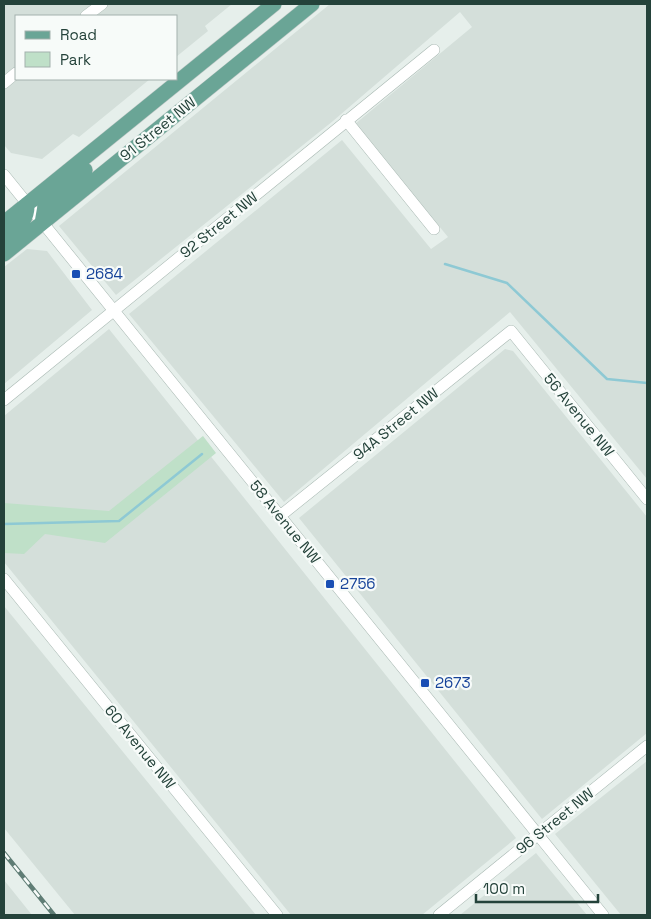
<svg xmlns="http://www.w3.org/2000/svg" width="651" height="919" viewBox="0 0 651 919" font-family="'Space Grotesk',sans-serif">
<rect width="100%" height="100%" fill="#e6efeb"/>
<path fill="#d4dfda" d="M 4,4 L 232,4 L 205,26 L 208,31 L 176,57 L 176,16 L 16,16 L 16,79 L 150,79 L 79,137 L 73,134 L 42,159 L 11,153 L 4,145 Z
M 330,4 L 647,4 L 647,479 L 510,312 L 284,502 L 129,314 L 342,140 L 431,249 L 448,237 L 355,124 L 472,27 L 460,12 L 333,121 L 116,295 L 59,226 Z
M 27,249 L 47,251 L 92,310 L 4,384 L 4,267 Z
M 109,329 L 516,838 L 422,915 L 291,915 L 4,562 L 4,416 Z
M 505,349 L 513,351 L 647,517 L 647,733 L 542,819 L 299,518 Z
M 4,606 L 256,915 L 75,915 L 4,828 Z
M 647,761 L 647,915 L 621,915 L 555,834 Z
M 536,853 L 587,915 L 460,915 Z
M 4,880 L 32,915 L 4,915 Z"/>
<path fill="#bfe0c8" d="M 203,436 L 216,453 L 105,543 L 45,534 L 24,554 L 4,553 L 4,503 L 109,511 Z"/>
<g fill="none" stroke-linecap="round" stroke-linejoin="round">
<path stroke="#8ec9d4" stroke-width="2.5" d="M 445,264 L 507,283 L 607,379 L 647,383
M 4,524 L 119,521 L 202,454"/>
<defs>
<path id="minor" d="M 86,16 L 102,4
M 4,83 L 16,73
M 346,120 L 434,229
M 4,175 L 603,915
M 4,400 L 434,50
M 280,516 L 511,331 L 647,499
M 4,579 L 277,915
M 439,915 L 647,746"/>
<path id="major" d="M 4,223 L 274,4
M 42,223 L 45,206 L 85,170
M 4,239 C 16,228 28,222 27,204
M 4,254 L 312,4"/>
</defs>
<use href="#minor" stroke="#a8b8b2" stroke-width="12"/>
<use href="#major" stroke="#c2cac8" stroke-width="16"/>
<use href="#minor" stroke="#fff" stroke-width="11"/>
<use href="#major" stroke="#6aa596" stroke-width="15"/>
<defs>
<path id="rail" d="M 4,853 L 54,915"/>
</defs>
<use href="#rail" stroke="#5f7d75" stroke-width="4.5"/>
<use href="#rail" stroke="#f7fbf9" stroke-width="2.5" stroke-dasharray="8" stroke-linecap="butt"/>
</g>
<g fill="#1a4fb4" stroke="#f7fbf9" stroke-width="2">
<rect x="71" y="269" width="10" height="10" rx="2.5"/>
<rect x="325" y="579" width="10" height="10" rx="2.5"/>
<rect x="420" y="678" width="10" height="10" rx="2.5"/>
</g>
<g text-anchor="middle" stroke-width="4.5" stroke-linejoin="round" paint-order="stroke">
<g font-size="15" fill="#24423a" stroke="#f7fbf9">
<text transform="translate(158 129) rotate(-39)" y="5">91 Street NW</text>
<text transform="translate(219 225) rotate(-39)" y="5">92 Street NW</text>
<text transform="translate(579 415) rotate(51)" y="5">56 Avenue NW</text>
<text transform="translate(396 424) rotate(-39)" y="5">94A Street NW</text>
<text transform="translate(285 522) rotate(51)" y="5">58 Avenue NW</text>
<text transform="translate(140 747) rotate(51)" y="5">60 Avenue NW</text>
<text transform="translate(555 821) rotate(-39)" y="5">96 Street NW</text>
</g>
<g font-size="15" fill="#164399" stroke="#f7fbf9" text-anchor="start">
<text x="86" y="279">2684</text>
<text x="340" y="589">2756</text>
<text x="435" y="688">2673</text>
</g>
</g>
<rect width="651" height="919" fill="none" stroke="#24423a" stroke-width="10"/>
<rect x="15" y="15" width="162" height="65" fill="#f7fbf9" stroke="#a3b1ad"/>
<rect x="25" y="31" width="25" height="8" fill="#6aa596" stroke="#a3b1ad"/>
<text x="60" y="40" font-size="15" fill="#24423a">Road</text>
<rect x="25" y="52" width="25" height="15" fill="#bfe0c8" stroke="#a3b1ad"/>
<text x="60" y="65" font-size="15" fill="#24423a">Park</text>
<path d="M476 894v8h122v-8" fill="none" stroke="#24423a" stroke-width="2.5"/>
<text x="483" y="894" font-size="15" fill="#24423a" stroke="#f7fbf9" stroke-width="4" paint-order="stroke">100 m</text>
</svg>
